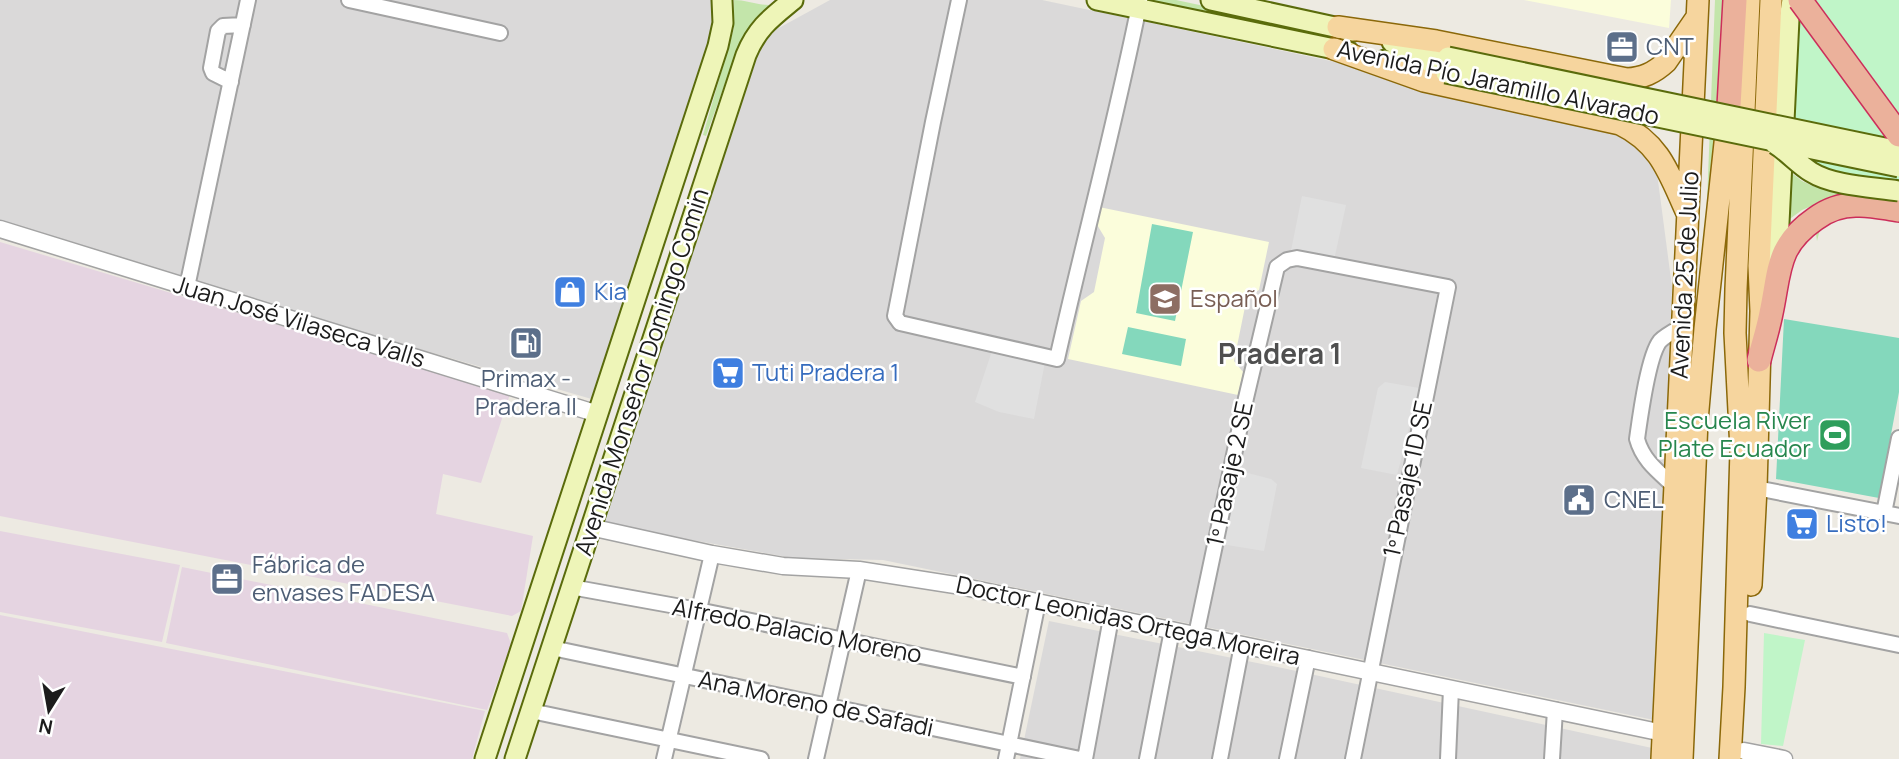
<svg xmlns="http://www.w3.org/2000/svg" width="1899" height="759" viewBox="0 0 1899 759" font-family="Manrope,sans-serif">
<rect width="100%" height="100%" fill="#edeae2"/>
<path fill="#dad9d9" d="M 0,0 L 715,0 L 717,21 L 595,400 L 319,320 L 0,224 Z
M 830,0 L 1042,0 L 1359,67 L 1585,122 L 1628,138 L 1644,150 L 1657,173 L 1672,287 L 1654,720 L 883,560 L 793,558 L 601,524 L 758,54 L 766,40 L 777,29 Z
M 1049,621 L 1287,669 L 1652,748 L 1652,759 L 1020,759 Z"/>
<path fill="#e5d4e1" d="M 0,242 L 510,394 L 481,483 L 443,474 L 436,514 L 533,536 L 521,611 L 512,616 L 0,516 Z
M 0,531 L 180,565 L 162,642 L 0,612 Z
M 182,567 L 507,633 L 511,644 L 487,710 L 166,643 Z
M 0,615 L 485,711 L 472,759 L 0,759 Z"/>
<path fill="#fbfddb" d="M 1524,0 L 1671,0 L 1669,28 Z
M 1099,207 L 1269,242 L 1259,290 L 1247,297 L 1234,361 L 1243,372 L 1238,395 L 1068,359 L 1081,301 L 1094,292 L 1105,238 L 1096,223 Z"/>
<path fill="#c3e5aa" d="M 734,0 C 746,0 757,5 769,5 L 754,20 L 746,32 L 736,53 L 706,136 L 703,135 L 734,28 Z
M 1146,0 L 1176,0 L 1311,29 L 1321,35 L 1309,35 Z
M 1715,0 L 1724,0 L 1716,166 L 1705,252 Z
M 1823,0 L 1829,109 L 1825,189 L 1847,194 L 1824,201 L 1823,218 L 1817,241 L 1814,219 L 1814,205 L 1802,210 L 1787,221 L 1789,171 L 1802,181 L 1815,187 Z"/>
<path fill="#c0f5c8" d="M 1799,0 L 1899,0 L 1899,184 L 1826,171 L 1802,157 L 1790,122 Z
M 1764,633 L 1805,640 L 1783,746 L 1761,744 Z"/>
<path fill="#84d8bc" d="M 1152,224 L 1193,232 L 1175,321 L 1136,313 Z
M 1784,319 L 1899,338 L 1899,392 L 1879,498 L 1776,479 Z
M 1128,327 L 1186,339 L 1181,366 L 1122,354 Z"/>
<path fill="#e0e0e0" d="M 1302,196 L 1346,205 L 1334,260 L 1291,251 Z
M 992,351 L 1045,362 L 1034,419 L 999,412 L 975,402 Z
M 1385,382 L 1419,388 L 1397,475 L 1361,468 L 1378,388 Z
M 1236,470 L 1271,479 L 1277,484 L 1264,551 L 1221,544 Z"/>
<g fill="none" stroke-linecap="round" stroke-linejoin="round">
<defs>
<path id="minor" d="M 349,0 L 500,33
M 959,0 L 933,122 L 895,316 L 900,323 L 1057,359 C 1084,239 1116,121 1140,1
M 231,82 L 213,73 L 211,68 L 218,31 L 223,26 L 243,25
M 187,287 L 248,0
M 1675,487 C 1659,472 1643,461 1637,439 C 1640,418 1648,356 1660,341 C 1666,335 1676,330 1683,326
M 1756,488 L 1899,516
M 1884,513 L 1899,438
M 571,587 L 698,610 L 1023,677
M 1750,614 L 1899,645
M 1196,635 L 1246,398 L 1277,267 L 1287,260 L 1297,258 L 1448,287 L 1353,759
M 552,648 L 1080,759
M 531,711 L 761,759
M 664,759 L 712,554
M 816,759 L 859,570
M 1006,759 L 1038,602
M 1085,759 L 1111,618
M 1147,759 L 1172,630
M 1220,759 L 1242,645
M 1287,759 L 1308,658
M 1448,759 L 1451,689
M 1552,759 L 1555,710"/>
<path id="tertiary" d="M 0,229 L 598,414
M 590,527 L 712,554 L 783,566 L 859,570 L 955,585 L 1663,733
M 1744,751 L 1784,759"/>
<path id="secondary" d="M 1097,0 L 1349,52
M 1211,0 L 1353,31
M 1392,42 L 1448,57
M 1385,60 L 1446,73
M 1777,264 L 1789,19 L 1792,0
M 485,759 L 718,46 L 723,23 L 722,0
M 515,759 L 746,55 C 757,28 771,18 793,0"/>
<path id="primary" d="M 1338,27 L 1436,41 L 1627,79 C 1643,78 1654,73 1666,62 L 1697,17
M 1334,49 L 1424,81 L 1620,124 C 1661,144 1669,174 1687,213
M 1751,585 L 1756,488 L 1761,311 L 1759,266 L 1771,0
M 1662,759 L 1698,0
M 1682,759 L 1697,421 L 1705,329 L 1728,115
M 1730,759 L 1734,687 L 1741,450 L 1735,333 L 1736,289 L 1749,0"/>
<path id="trunk" d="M 1729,106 L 1735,0
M 1759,360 C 1763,344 1768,329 1771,313 C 1780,271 1776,246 1815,219 C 1827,210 1842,205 1856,205 C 1870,204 1885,208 1899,210"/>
</defs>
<use href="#minor" stroke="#a3a3a3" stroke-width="18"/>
<use href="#tertiary" stroke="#a3a3a3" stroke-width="19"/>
<use href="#secondary" stroke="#5a6b0b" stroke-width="23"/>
<use href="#primary" stroke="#8b6809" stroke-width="24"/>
<use href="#trunk" stroke="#cc2e5a" stroke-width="26"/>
<use href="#minor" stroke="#fff" stroke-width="14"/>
<use href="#tertiary" stroke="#fff" stroke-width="16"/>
<use href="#secondary" stroke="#eef5b8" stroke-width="19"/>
<use href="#primary" stroke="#f6d59e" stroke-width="21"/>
<use href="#trunk" stroke="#ebb19b" stroke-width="23"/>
<defs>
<path id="secondary-bridge" d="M 1448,57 L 1899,151
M 1446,73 L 1899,167
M 1775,144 C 1788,152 1798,164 1811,172 C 1833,186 1873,187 1899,191"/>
<path id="trunk-bridge" d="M 1800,0 L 1899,135"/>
</defs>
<use href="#secondary-bridge" stroke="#5a6b0b" stroke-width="23" stroke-linecap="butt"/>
<use href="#trunk-bridge" stroke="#cc2e5a" stroke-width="26" stroke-linecap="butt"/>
<use href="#secondary-bridge" stroke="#eef5b8" stroke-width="19"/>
<use href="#trunk-bridge" stroke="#ebb19b" stroke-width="23"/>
</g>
<defs>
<symbol id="office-square" viewBox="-11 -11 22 22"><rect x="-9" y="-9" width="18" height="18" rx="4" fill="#5c6f8a" stroke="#fff"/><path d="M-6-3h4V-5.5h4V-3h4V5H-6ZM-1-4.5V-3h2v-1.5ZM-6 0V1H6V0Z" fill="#fff"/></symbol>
<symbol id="shop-square" viewBox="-11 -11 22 22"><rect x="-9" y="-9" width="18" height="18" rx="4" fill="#3f7fe0" stroke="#fff"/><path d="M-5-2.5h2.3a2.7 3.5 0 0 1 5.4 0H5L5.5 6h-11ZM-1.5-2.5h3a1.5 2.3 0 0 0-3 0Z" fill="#fff"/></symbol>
<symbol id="university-square" viewBox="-11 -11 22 22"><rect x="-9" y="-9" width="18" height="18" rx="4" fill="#8d6e63" stroke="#fff"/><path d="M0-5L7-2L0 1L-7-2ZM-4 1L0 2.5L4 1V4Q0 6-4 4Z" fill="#fff"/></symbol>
<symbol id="fuel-square" viewBox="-11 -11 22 22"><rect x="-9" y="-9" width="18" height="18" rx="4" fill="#5c6f8a" stroke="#fff"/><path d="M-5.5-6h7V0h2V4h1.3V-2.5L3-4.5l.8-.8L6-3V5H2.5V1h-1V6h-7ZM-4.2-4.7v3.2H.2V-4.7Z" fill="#fff"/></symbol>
<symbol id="supermarket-square" viewBox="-11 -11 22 22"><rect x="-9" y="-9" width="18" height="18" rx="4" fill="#3f7fe0" stroke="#fff"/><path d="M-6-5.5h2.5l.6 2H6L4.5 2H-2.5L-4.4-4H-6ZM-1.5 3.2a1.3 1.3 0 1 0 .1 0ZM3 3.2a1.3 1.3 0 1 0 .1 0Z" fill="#fff"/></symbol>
<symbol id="stadium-square" viewBox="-11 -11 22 22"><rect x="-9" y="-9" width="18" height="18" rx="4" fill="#2e9e5b" stroke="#fff"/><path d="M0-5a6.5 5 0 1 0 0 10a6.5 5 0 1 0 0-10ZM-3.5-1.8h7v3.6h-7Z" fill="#fff"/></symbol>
<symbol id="civic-square" viewBox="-11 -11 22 22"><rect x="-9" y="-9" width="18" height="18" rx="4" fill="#5c6f8a" stroke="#fff"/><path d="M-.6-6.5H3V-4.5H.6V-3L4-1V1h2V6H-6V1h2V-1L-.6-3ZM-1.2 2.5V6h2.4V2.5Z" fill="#fff"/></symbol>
</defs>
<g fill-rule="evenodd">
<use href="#office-square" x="1603" y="28" width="38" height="38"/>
<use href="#shop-square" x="551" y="273" width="38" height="38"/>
<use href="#university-square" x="1146" y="280" width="38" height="38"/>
<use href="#fuel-square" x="507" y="324" width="38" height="38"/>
<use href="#supermarket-square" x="709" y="354" width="38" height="38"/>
<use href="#stadium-square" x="1816" y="416" width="38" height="38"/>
<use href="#civic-square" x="1560" y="481" width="38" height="38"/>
<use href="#supermarket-square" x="1783" y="505" width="38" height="38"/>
<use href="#office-square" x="208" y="560" width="38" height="38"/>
</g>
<g text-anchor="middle" stroke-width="5" stroke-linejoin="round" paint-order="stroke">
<g font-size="24" fill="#4e5e75" stroke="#fff" text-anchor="start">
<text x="1646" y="55">CNT</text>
<text x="526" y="387" text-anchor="middle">Primax -<tspan x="526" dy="28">Pradera II</tspan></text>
<text x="1604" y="508">CNEL</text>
<text x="252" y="573">Fábrica de<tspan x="252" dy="28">envases FADESA</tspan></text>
</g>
<g font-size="24" fill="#1c1c1c" stroke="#fff">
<text transform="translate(1498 83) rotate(12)" y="8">Avenida Pío Jaramillo Alvarado</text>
<text transform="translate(1685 275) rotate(-87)" y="8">Avenida 25 de Julio</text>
<text transform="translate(299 322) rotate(17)" y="8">Juan José Vilaseca Valls</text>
<text transform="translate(642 372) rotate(-72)" y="8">Avenida Monseñor Domingo Comin</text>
<text transform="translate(1230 474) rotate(-78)" y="8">1º Pasaje 2 SE</text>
<text transform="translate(1408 479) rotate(-78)" y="8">1º Pasaje 1D SE</text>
<text transform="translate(1128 621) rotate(12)" y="8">Doctor Leonidas Ortega Moreira</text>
<text transform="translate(797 631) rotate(11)" y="8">Alfredo Palacio Moreno</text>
<text transform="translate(816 704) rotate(12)" y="8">Ana Moreno de Safadi</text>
</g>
<g font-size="24" fill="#366cbe" stroke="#fff" text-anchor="start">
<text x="594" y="300">Kia</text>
<text x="752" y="381">Tuti Pradera 1</text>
<text x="1826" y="532">Listo!</text>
</g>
<g font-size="24" fill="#785e54" stroke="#fff" text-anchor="start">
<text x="1190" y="307">Español</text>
</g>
<g font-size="24" fill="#27864d" stroke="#fff" text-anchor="end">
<text x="1811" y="429">Escuela River<tspan x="1811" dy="28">Plate Ecuador</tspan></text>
</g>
<g font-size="28" font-weight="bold" fill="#4f4f4f" stroke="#fff">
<text x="1280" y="364">Pradera 1</text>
</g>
</g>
<g transform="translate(49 710) rotate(191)" stroke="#ffffff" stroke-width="5" paint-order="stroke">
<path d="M0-5L12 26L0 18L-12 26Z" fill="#1c1c1c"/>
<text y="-10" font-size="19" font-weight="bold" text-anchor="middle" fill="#1c1c1c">N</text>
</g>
</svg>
